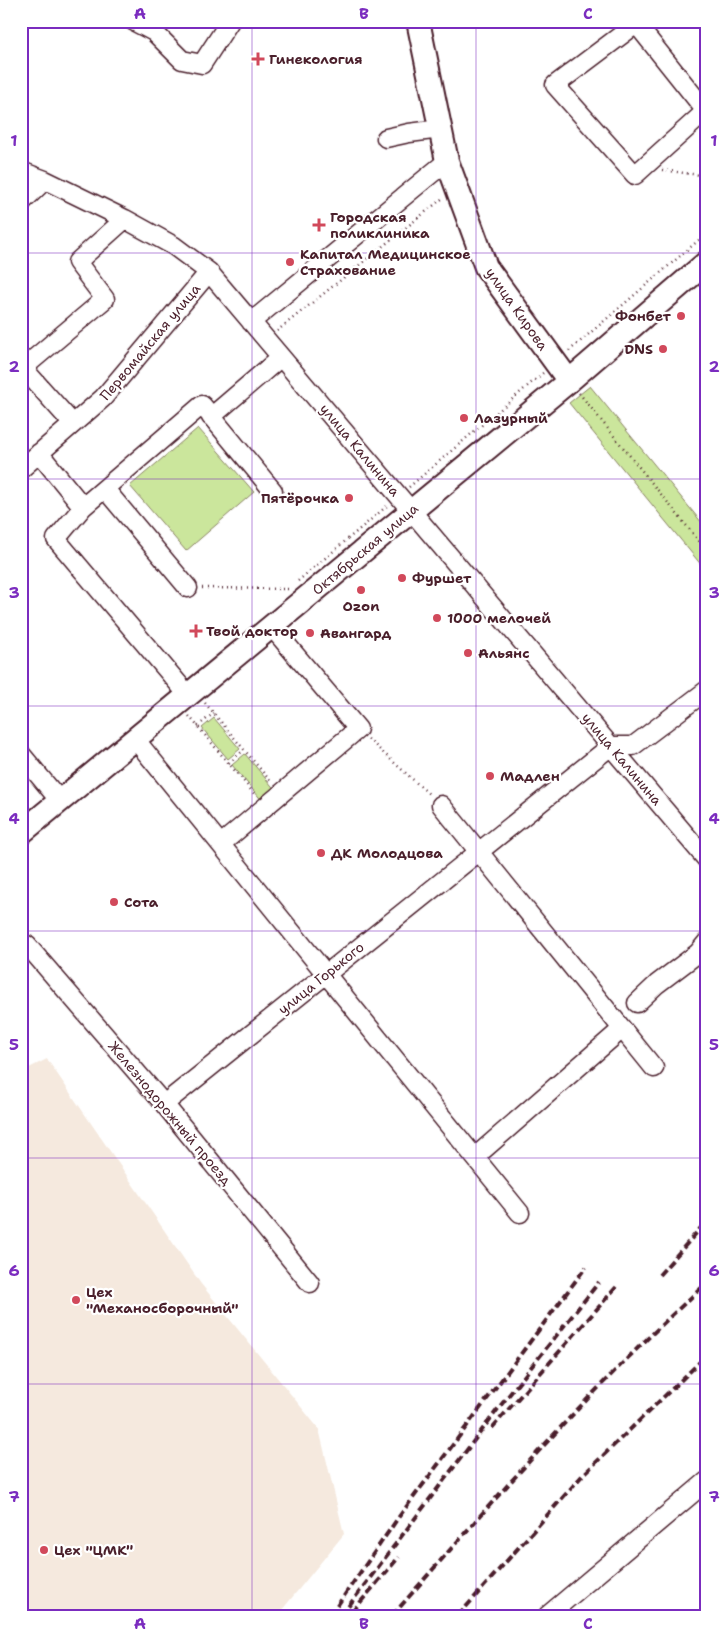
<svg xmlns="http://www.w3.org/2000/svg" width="728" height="1637" viewBox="0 0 728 1637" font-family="'Shantell Sans',sans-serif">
<rect width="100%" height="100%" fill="#fff"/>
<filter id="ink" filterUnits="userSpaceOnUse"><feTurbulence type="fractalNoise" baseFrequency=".02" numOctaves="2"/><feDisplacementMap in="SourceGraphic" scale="10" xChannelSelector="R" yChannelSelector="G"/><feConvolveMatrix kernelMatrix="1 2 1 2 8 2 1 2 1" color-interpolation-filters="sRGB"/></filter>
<g filter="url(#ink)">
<path fill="#f5e9de" d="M 47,1059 L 201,1284 L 319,1429 L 344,1534 L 277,1616 L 21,1616 L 21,1072 Z"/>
<path fill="#cbe69c" stroke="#8a8264" d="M 590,386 L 707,529 L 707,572 L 569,403 Z
M 198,428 L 254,492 L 186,551 L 130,486 Z
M 214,718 L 240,749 L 228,759 L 202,728 Z
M 245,754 L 277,792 L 264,803 L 232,765 Z"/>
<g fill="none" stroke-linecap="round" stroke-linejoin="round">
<defs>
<path id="minor" d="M 133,21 L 154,32 L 182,60 L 202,64 L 230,21
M 634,21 L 705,110
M 636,24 L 555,85 L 635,175 L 707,110
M 386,138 L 409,133 L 441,129
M 21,171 L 45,180 L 125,219 L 174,246 L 209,272 L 707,860
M 21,203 L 45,180
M 251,322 L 447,161
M 211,417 L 281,357
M 73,424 L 23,368 L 105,299 L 77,262 L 125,219
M 39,453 L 83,507
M 21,469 L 103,398 L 209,272
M 105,489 L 188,588
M 188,695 L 56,539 L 83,507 L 202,405 L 273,491
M 135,739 L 520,1213
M 21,754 L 60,801
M 441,805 L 654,1068
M 221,844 L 358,729 L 271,626
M 27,945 L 164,1104 L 310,1283
M 637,1003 L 657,984 L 698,953 L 707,942
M 164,1104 L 611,746 L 633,746 L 707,690
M 475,1157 L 622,1029
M 547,1616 L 707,1481"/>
<path id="major" d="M 418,21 L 447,161 L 486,267 L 569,381
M 21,833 L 569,381 L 707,262"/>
</defs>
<use href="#minor" stroke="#4a1f2b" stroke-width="21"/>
<use href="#major" stroke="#4a1f2b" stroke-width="26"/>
<path stroke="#4a1f2b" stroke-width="2.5" stroke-dasharray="1 4" stroke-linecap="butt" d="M 662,170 L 707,176
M 277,331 L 443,198
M 569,351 L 707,233
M 579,393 L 707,551
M 409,487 L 543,373
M 298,581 L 387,506
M 202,588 L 288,589
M 205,703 L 272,783
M 189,716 L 256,796
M 198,726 L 214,713
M 368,739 L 430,795
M 229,763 L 244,750"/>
<use href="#minor" stroke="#fff" stroke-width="18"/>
<use href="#major" stroke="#fff" stroke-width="22"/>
<path stroke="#4a1f2b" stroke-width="4" stroke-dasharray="8 4" stroke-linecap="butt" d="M 659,1275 L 707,1221
M 492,1428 L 619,1284
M 352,1612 L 399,1557
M 330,1616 L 398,1518 L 586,1267
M 341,1616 L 501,1405 L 599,1282
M 392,1616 C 493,1501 593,1385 707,1283
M 458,1616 L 581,1477 L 707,1355"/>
</g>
</g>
<path fill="none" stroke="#7b2cbf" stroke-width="1" stroke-opacity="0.55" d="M 252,21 L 252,1616M 476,21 L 476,1616M 21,253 L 707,253M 21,479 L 707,479M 21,706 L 707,706M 21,931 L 707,931M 21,1158 L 707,1158M 21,1384 L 707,1384"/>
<g fill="#d1495b" stroke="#fff" stroke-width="2">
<path d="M255.5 51.5h5v5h5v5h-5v5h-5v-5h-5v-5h5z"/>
<path d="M316.5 217.5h5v5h5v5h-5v5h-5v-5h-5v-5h5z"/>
<circle cx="290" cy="262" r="5"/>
<circle cx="681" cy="316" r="5"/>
<circle cx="663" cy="349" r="5"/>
<circle cx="464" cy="418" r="5"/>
<circle cx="349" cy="498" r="5"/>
<circle cx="402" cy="578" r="5"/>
<circle cx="361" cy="590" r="5"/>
<circle cx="437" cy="618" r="5"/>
<path d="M193.5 623.5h5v5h5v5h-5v5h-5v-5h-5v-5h5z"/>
<circle cx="310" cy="633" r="5"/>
<circle cx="468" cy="653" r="5"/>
<circle cx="490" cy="776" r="5"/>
<circle cx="321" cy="853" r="5"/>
<circle cx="114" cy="902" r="5"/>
<circle cx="76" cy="1300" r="5"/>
<circle cx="44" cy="1550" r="5"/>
</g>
<g text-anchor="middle" stroke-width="4.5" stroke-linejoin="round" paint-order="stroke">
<g font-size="14" font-weight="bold" fill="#4a1f2b" stroke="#fff" text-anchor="start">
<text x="269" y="64">Гинекология</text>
<text x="330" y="222">Городская<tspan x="330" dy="16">поликлиника</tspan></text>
<text x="300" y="259">Капитал Медицинское<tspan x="300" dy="16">Страхование</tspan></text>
<text x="671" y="321" text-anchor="end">Фонбет</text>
<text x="653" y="354" text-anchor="end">DNS</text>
<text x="474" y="423">Лазурный</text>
<text x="339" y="503" text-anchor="end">Пятёрочка</text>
<text x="412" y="583">Фуршет</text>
<text x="361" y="611" text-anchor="middle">Ozon</text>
<text x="447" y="623">1000 мелочей</text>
<text x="206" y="636">Твой доктор</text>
<text x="320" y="638">Авангард</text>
<text x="478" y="658">Альянс</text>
<text x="500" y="781">Мадлен</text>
<text x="331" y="858">ДК Молодцова</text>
<text x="124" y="907">Сота</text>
<text x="86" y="1297">Цех<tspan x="86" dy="16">"Механосборочный"</tspan></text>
<text x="54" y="1555">Цех "ЦМК"</text>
</g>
<g font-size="14" fill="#4a1f2b" stroke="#fff">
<text transform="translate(517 309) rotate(55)" y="5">улица Кирова</text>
<text transform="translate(150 342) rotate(-50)" y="5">Первомайская улица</text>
<text transform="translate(360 450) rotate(50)" y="5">улица Калинина</text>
<text transform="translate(365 549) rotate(-40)" y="5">Октябрьская улица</text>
<text transform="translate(622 759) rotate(50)" y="5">улица Калинина</text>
<text transform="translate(321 978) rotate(-39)" y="5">улица Горького</text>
<text transform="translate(170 1113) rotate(50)" y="5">Железнодорожный проезд</text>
</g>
</g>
<rect width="728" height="1637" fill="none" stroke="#fff" stroke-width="55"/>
<rect x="28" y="28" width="672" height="1582" fill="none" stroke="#7b2cbf" stroke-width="2"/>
<g font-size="16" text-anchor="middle" font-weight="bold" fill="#7b2cbf">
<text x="140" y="19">A</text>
<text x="364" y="19">B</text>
<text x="588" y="19">C</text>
<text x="14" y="146">1</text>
<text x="714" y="146">1</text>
<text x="14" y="372">2</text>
<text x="714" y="372">2</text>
<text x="14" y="598">3</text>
<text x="714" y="598">3</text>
<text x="14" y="824">4</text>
<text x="714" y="824">4</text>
<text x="14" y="1050">5</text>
<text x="714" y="1050">5</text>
<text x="14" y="1276">6</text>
<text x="714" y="1276">6</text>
<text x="14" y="1502">7</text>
<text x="714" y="1502">7</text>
<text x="140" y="1629">A</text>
<text x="364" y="1629">B</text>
<text x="588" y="1629">C</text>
</g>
</svg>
